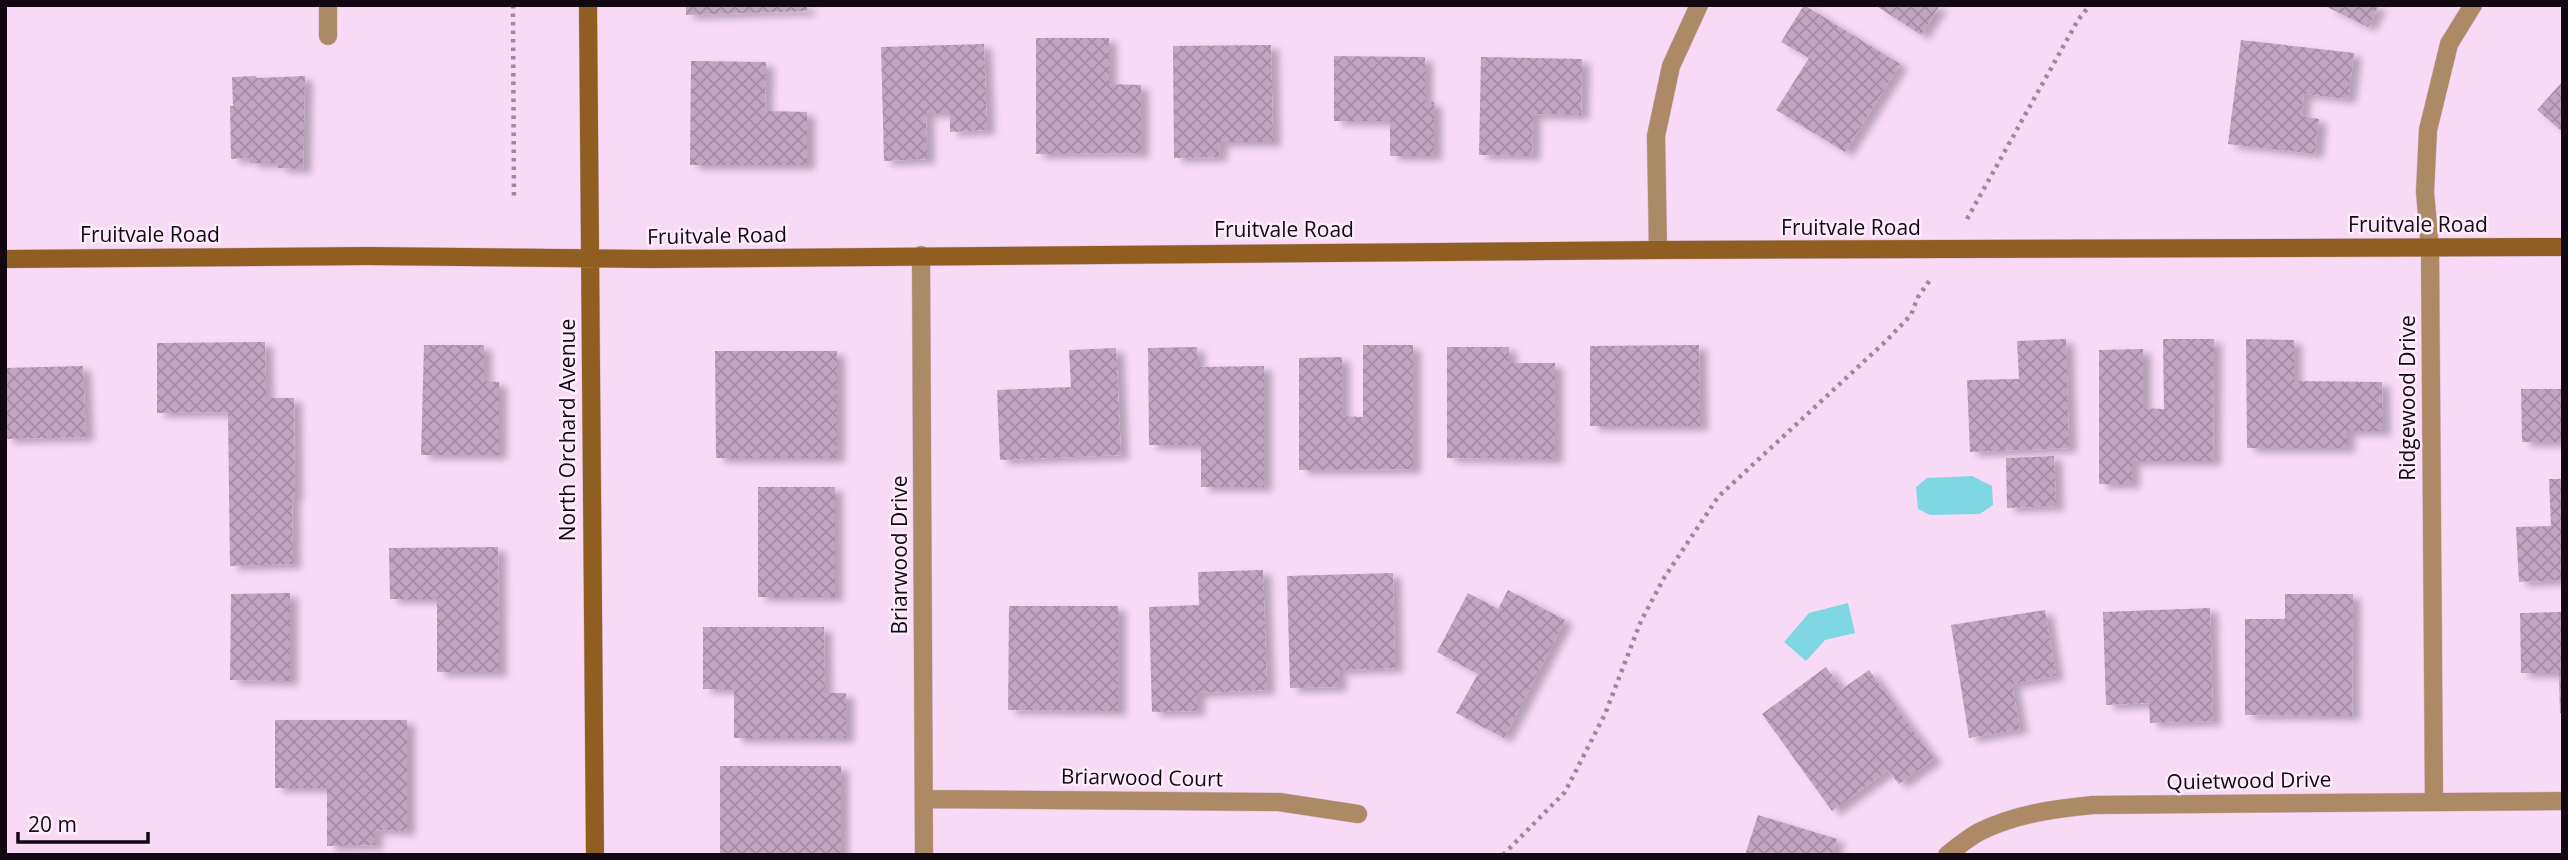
<svg xmlns="http://www.w3.org/2000/svg" width="2568" height="860" viewBox="0 0 2568 860" font-family="'Open Sans',sans-serif">
<defs>
<pattern id="building-cross-hatch" width="8" height="8" patternUnits="userSpaceOnUse" patternTransform="scale(1.75)"><rect width="8" height="8" fill="#c1a4bf"/><path d="M0 0l8 8M0 8l8-8" fill="none" stroke="#a58ca3"/></pattern>
<filter id="shadow"><feDropShadow dx="8" dy="4.5" stdDeviation="3.5" flood-color="#0004"/></filter>
</defs>
<rect width="100%" height="100%" fill="#f8daf6"/>
<path fill="#7ed7e3" d="M 1972,476 L 1992,486 L 1993,505 L 1980,514 L 1930,515 L 1918,509 L 1916,487 L 1927,478 Z
M 1848,603 L 1855,633 L 1825,640 L 1806,661 L 1784,642 L 1809,613 Z"/>
<path fill="url(#building-cross-hatch)" filter="url(#shadow)" d="M 686,5 L 807,5 L 807,11 L 686,15 Z
M 1804,5 L 1900,64 L 1845,152 L 1776,110 L 1809,58 L 1781,42 Z
M 1875,5 L 1940,5 L 1921,35 Z
M 2323,5 L 2379,5 L 2368,27 Z
M 1036,38 L 1109,38 L 1109,84 L 1141,85 L 1141,153 L 1036,154 Z
M 2241,40 L 2354,53 L 2348,99 L 2304,94 L 2301,116 L 2319,119 L 2315,154 L 2228,144 Z
M 984,44 L 987,130 L 950,132 L 950,113 L 926,113 L 927,159 L 884,161 L 881,47 Z
M 1271,45 L 1273,142 L 1220,142 L 1219,157 L 1174,158 L 1173,46 Z
M 1334,56 L 1425,57 L 1425,102 L 1434,102 L 1434,156 L 1390,156 L 1390,121 L 1334,121 Z
M 1481,57 L 1582,59 L 1581,115 L 1533,114 L 1532,156 L 1479,155 Z
M 691,61 L 766,62 L 765,111 L 807,112 L 807,165 L 690,165 Z
M 256,76 L 257,78 L 305,76 L 303,169 L 278,168 L 278,163 L 250,163 L 250,158 L 231,159 L 230,106 L 233,106 L 232,77 Z
M 2563,81 L 2563,132 L 2537,110 Z
M 2066,339 L 2069,448 L 1970,452 L 1967,380 L 2019,379 L 2017,341 Z
M 2163,339 L 2214,339 L 2213,461 L 2132,461 L 2132,484 L 2099,484 L 2099,350 L 2143,349 L 2143,408 L 2164,409 Z
M 2246,339 L 2294,340 L 2294,381 L 2382,382 L 2383,431 L 2347,431 L 2347,448 L 2247,448 Z
M 265,342 L 266,398 L 294,398 L 295,497 L 292,497 L 293,564 L 230,566 L 228,412 L 157,413 L 157,343 Z
M 424,345 L 484,345 L 484,381 L 499,382 L 499,455 L 421,455 Z
M 1363,345 L 1413,345 L 1413,469 L 1299,470 L 1299,358 L 1342,357 L 1342,416 L 1363,417 Z
M 1699,345 L 1700,426 L 1590,426 L 1590,346 Z
M 1197,347 L 1197,367 L 1264,366 L 1264,487 L 1201,487 L 1201,445 L 1149,445 L 1148,348 Z
M 1447,347 L 1509,347 L 1509,363 L 1555,363 L 1555,459 L 1447,458 Z
M 1116,348 L 1121,455 L 1000,460 L 997,390 L 1071,387 L 1069,350 Z
M 715,351 L 837,351 L 837,458 L 716,458 Z
M 83,366 L 86,437 L 5,439 L 5,368 Z
M 2521,389 L 2563,389 L 2563,442 L 2522,442 Z
M 2054,456 L 2056,506 L 2007,508 L 2006,458 Z
M 2549,479 L 2563,479 L 2563,580 L 2519,582 L 2516,527 L 2551,526 Z
M 758,487 L 835,487 L 835,597 L 758,597 Z
M 498,547 L 499,672 L 437,672 L 437,599 L 390,599 L 389,548 Z
M 1263,570 L 1267,690 L 1197,693 L 1197,711 L 1152,712 L 1149,607 L 1199,605 L 1198,572 Z
M 1393,573 L 1395,668 L 1338,670 L 1339,687 L 1290,688 L 1287,576 Z
M 1508,590 L 1565,620 L 1504,738 L 1456,713 L 1478,674 L 1437,652 L 1468,593 L 1498,609 Z
M 290,593 L 290,681 L 230,680 L 231,594 Z
M 2285,594 L 2353,594 L 2352,716 L 2245,715 L 2245,619 L 2285,619 Z
M 1009,606 L 1118,606 L 1118,711 L 1008,710 Z
M 2210,608 L 2213,721 L 2150,723 L 2149,703 L 2106,705 L 2103,612 Z
M 2045,610 L 2056,676 L 2012,684 L 2020,729 L 1969,738 L 1951,625 Z
M 2563,612 L 2563,713 L 2560,713 L 2559,673 L 2521,673 L 2520,613 Z
M 703,627 L 824,627 L 825,693 L 846,693 L 846,738 L 734,738 L 734,689 L 703,689 Z
M 1826,667 L 1842,689 L 1869,670 L 1934,759 L 1899,784 L 1888,770 L 1832,811 L 1762,714 Z
M 275,720 L 407,720 L 407,831 L 375,830 L 375,845 L 327,846 L 327,788 L 275,788 Z
M 720,766 L 841,766 L 841,855 L 720,855 Z
M 1758,815 L 1837,839 L 1832,855 L 1745,855 Z"/>
<g fill="none" stroke-linecap="round" stroke-linejoin="round">
<defs>
<path id="lane" d="M 328,5 L 328,36"/>
<path id="street" d="M 1658,250 L 1656,136 L 1671,66 L 1699,5
M 921,255 L 924,855
M 925,799 L 1279,802 L 1358,814
M 2434,801 L 2430,248 L 2425,192 L 2428,130 L 2449,44 L 2473,5
M 1947,855 C 1957,847 1968,838 1979,832 C 2015,814 2053,809 2093,805 L 2563,801"/>
<path id="secondary" d="M 588,5 L 595,855
M 5,259 L 368,256 L 651,259 L 1658,250 L 2563,247"/>
</defs>
<use href="#lane" stroke="#d3b8d1" stroke-width="19"/>
<use href="#street" stroke="#d3b8d1" stroke-width="19"/>
<use href="#secondary" stroke="#d3b8d1" stroke-width="19"/>
<path stroke="#9d889c" stroke-width="4.5" stroke-dasharray="3.5 5" stroke-linecap="butt" d="M 513,5 L 514,200
M 1967,219 L 2078,20 L 2090,5
M 1503,855 L 1565,792 L 1605,714 L 1641,621 L 1664,578 L 1718,497 L 1886,341 L 1911,315 L 1918,297 L 1930,280"/>
<use href="#lane" stroke="#ad8a66" stroke-width="18"/>
<use href="#street" stroke="#ad8a66" stroke-width="18"/>
<use href="#secondary" stroke="#905e20" stroke-width="18"/>
</g>
<g text-anchor="middle" stroke-width="5" stroke-linejoin="round" paint-order="stroke">
<g font-size="21" fill="#110811" stroke="#feecfd">
<text x="2418" y="232">Fruitvale Road</text>
<text x="1851" y="235">Fruitvale Road</text>
<text x="1284" y="237">Fruitvale Road</text>
<text x="150" y="242">Fruitvale Road</text>
<text transform="translate(717 236) rotate(-1)" y="7">Fruitvale Road</text>
<text transform="translate(2408 398) rotate(-90)" y="7">Ridgewood Drive</text>
<text transform="translate(568 430) rotate(-90)" y="7">North Orchard Avenue</text>
<text transform="translate(900 555) rotate(-90)" y="7">Briarwood Drive</text>
<text transform="translate(1142 778) rotate(1)" y="7">Briarwood Court</text>
<text transform="translate(2249 781) rotate(-1)" y="7">Quietwood Drive</text>
</g>
</g>
<rect width="2568" height="860" fill="none" stroke="#110811" stroke-width="14"/>
<path d="M18 832v10h130v-10" fill="none" stroke="#110811" stroke-width="3.5"/>
<text x="28" y="832" font-size="21" fill="#110811" stroke="#feecfd" stroke-width="5" paint-order="stroke">20 m</text>
</svg>
